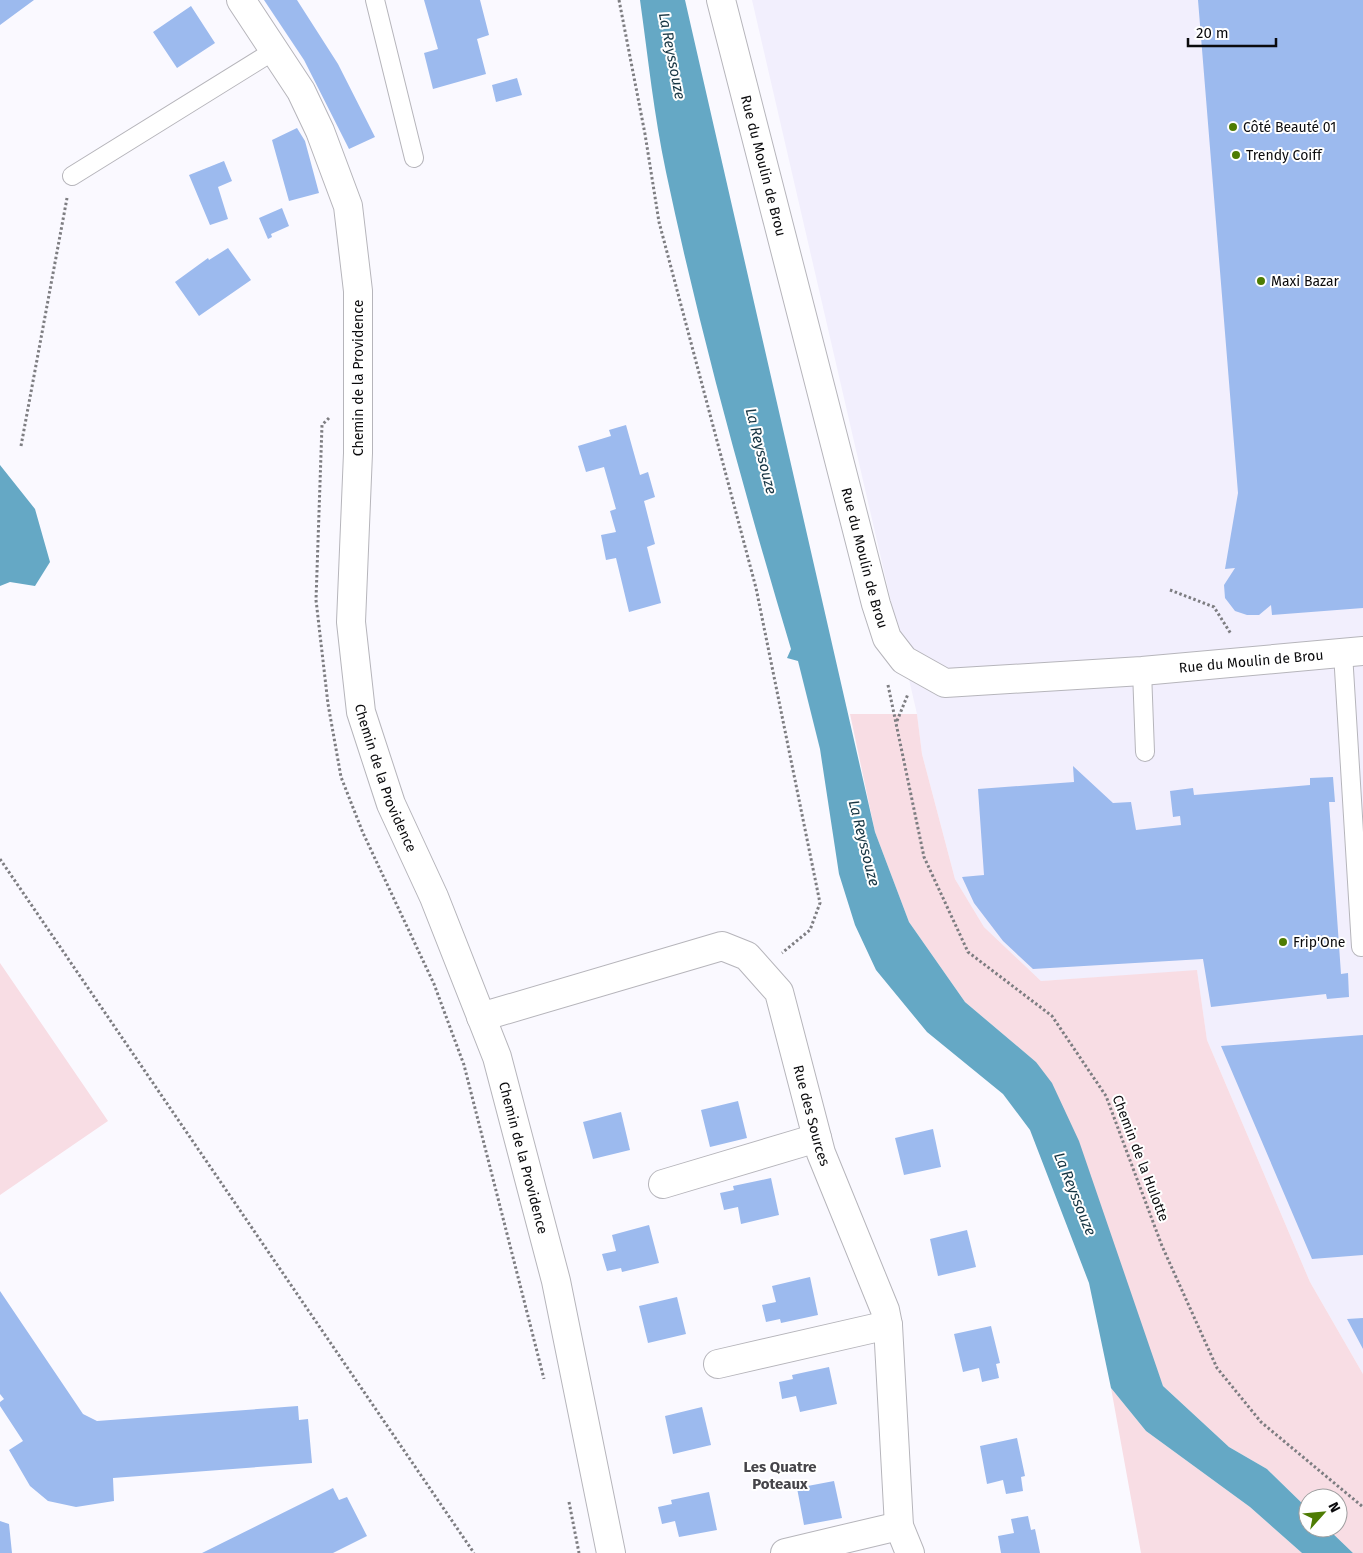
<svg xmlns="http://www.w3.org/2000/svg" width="1363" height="1553" viewBox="0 0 1363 1553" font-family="'Fira Sans',sans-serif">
<rect width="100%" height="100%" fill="#faf9ff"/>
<path fill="#f2effd" d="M 752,0 L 1363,0 L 1363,1374 L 1310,1282 L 1207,1040 L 1197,971 L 1041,981 L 984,927 L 955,879 L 922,754 L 917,714 Z"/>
<path fill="#f8dde4" d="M 850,714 L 917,714 L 922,754 L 955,879 L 984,927 L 1041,981 L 1197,970 L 1207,1040 L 1310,1282 L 1363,1374 L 1363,1553 L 1353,1553 L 1327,1528 L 1338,1528 L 1338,1498 L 1308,1498 L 1308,1509 L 1267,1469 L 1229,1447 L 1163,1386 L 1036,1062 L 965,1002 L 909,922 L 875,832 Z
M 0,963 L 108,1121 L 0,1195 Z
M 1111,1388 L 1146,1431 L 1250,1507 L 1302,1553 L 1141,1553 Z"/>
<path fill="#65a8c5" d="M 640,0 L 685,0 L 875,832 L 909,922 L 965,1002 L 1036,1062 L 1052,1083 L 1079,1141 L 1163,1386 L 1229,1447 L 1267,1469 L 1308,1509 L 1308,1528 L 1327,1528 L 1353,1553 L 1302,1553 L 1250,1507 L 1146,1431 L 1111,1388 L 1089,1283 L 1030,1130 L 1003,1094 L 927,1032 L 876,970 L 855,925 L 839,874 L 820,749 L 798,661 L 787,658 L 791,649 C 744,492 700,333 666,172 C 654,116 648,57 640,0 Z
M 0,465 L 35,509 L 50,562 L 35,586 L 10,582 L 0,586 Z"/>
<path fill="#9cbaee" d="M 0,0 L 34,0 L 0,25 Z
M 264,0 L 297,0 L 338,64 L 375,137 L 349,149 L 304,60 Z
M 424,0 L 480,0 L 489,35 L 477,39 L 486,74 L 433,89 L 424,53 L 438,49 Z
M 1198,0 L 1363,0 L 1363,608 L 1272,615 L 1271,605 L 1259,615 L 1247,615 L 1235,611 L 1225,598 L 1224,585 L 1235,568 L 1225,569 L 1238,493 Z
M 191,6 L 215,43 L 177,68 L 153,32 Z
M 517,78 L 522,95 L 496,102 L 492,85 Z
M 297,128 L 305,141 L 319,193 L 289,201 L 272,140 Z
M 224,161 L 232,181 L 218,187 L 228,219 L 210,225 L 189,175 Z
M 282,208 L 289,226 L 271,234 L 272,237 L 268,239 L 259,218 Z
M 228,248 L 251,280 L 199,316 L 175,282 L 208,258 L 209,260 Z
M 626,425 L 640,475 L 648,472 L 655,497 L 644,501 L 655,544 L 647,547 L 661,603 L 629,612 L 616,558 L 606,560 L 601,535 L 616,532 L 610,511 L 616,509 L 604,467 L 586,472 L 578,446 L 611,436 L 609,430 Z
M 1073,766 L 1113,803 L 1131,802 L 1136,830 L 1181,825 L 1180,816 L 1173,817 L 1170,791 L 1193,788 L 1194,795 L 1310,785 L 1310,778 L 1333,777 L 1335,802 L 1329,802 L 1341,974 L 1348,973 L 1349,997 L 1327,999 L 1326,994 L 1211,1007 L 1203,959 L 1033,969 L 1003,941 L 974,903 L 962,877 L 984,875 L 978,789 L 1074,782 Z
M 1363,1035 L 1363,1255 L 1312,1259 L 1221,1046 Z
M 738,1101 L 747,1138 L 710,1147 L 701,1110 Z
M 621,1112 L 630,1150 L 593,1159 L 583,1122 Z
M 933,1129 L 941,1167 L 904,1175 L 895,1138 Z
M 771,1178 L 779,1215 L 741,1224 L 738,1207 L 724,1210 L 720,1193 L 734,1190 L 733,1186 Z
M 649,1225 L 659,1263 L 622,1272 L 621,1268 L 607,1271 L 602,1254 L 616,1251 L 612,1235 Z
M 967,1230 L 976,1267 L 938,1276 L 930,1239 Z
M 810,1277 L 818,1315 L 781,1323 L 780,1319 L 766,1322 L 762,1305 L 776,1302 L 772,1286 Z
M 0,1291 L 83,1414 L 97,1421 L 298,1406 L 299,1420 L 308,1419 L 312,1463 L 113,1478 L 114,1501 L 76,1507 L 48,1501 L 30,1486 L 9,1450 L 23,1441 L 0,1406 L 0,1402 L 4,1399 L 0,1394 Z
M 677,1297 L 686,1334 L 648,1343 L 639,1306 Z
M 1363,1318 L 1363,1349 L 1347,1319 Z
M 991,1326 L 1000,1363 L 996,1364 L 999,1378 L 982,1382 L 979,1368 L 963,1372 L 954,1334 Z
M 829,1367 L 837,1404 L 800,1412 L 796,1396 L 782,1399 L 779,1382 L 793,1379 L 792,1375 Z
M 702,1407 L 711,1445 L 673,1454 L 665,1416 Z
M 1017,1438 L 1025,1476 L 1021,1477 L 1023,1491 L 1006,1494 L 1003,1480 L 987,1484 L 980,1446 Z
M 834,1481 L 842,1518 L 804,1525 L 797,1488 Z
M 333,1488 L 339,1500 L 347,1497 L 367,1536 L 333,1553 L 202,1553 Z
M 709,1492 L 717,1530 L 679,1537 L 675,1521 L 662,1524 L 658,1507 L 672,1504 L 671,1500 Z
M 1028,1516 L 1031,1530 L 1035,1529 L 1040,1553 L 1001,1553 L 998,1536 L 1014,1533 L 1011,1519 Z
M 0,1521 L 9,1524 L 12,1553 L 0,1553 Z"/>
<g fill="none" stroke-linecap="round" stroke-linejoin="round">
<defs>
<path id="service" d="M 375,0 L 414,158
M 72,176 L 275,50
M 1343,653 L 1361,947 L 1363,946
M 1142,671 L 1145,752"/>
<g id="minor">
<path id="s1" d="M 241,0 L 301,91 L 320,131 L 348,206 L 358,291 L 358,453 L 351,622 L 361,712 L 391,804 L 434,897 L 497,1057 L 556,1281 L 611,1553"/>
<path id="s2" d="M 721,0 L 876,604 L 887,638 L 904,660 L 945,683 L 1142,671 L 1363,651"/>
<path id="s3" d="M 481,1017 L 722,946 L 747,956 L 779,992 L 821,1153 L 885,1310 L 888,1325 L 899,1526 L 910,1553"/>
<path d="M 663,1184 L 817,1138"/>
<path d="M 718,1364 L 888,1325"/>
<path d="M 785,1553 L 899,1526"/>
</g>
</defs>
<use href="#service" stroke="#b6b5bb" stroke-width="20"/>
<use href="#minor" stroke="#b6b5bb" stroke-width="30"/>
<path stroke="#7d7d81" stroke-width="3" stroke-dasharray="2.5 2.5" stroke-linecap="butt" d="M 619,0 L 645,134 L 659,222 L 756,588 L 820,903 L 810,930 L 782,953
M 329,418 L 322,425 L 316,600 L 328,704 L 341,777 L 363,833 L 434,984 L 464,1065 L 544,1379
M 21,446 L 67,198
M 1170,590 L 1214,607 L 1231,634
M 888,685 L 924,857 L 968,952 L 1052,1016 L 1106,1096 L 1162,1246 L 1217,1368 L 1261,1422 L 1363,1507
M 897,721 L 908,694
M 0,859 L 474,1553
M 569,1502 L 579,1553"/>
<use href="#service" stroke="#fff" stroke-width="18"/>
<use href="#minor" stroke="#fff" stroke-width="28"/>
</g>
<g fill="#4e7c03" stroke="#fff" stroke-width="2">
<circle cx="1233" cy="127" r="5"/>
<circle cx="1236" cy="155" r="5"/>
<circle cx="1261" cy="281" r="5"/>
<circle cx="1283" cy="942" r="5"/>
</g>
<g text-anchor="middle" stroke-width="4" stroke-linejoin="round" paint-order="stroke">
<g font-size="14" fill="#0b0b0d" stroke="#fff" text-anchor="start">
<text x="1243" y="132">Côté Beauté 01</text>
<text x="1246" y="160">Trendy Coiff</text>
<text x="1271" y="286">Maxi Bazar</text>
<text x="1293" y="947">Frip'One</text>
</g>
<g font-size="14" fill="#0b0b0d" stroke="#fff">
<text dy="5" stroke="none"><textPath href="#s2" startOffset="171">Rue du Moulin de Brou</textPath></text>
<text transform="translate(358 378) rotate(-90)" y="5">Chemin de la Providence</text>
<text dy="5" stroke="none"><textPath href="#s2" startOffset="576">Rue du Moulin de Brou</textPath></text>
<text dy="5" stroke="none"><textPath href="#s2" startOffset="1041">Rue du Moulin de Brou</textPath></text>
<text dy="5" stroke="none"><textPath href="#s1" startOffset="811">Chemin de la Providence</textPath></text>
<text dy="5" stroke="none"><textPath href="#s3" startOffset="454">Rue des Sources</textPath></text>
<text dy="5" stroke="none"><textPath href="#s1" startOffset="1216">Chemin de la Providence</textPath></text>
<text transform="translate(1141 1158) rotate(69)" y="5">Chemin de la Hulotte</text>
</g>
<g font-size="15" font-style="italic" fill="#163543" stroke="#fff">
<text transform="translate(672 56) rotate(79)" y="5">La Reyssouze</text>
<text transform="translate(761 451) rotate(76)" y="5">La Reyssouze</text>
<text transform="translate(864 843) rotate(76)" y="5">La Reyssouze</text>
<text transform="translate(1075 1194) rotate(68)" y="5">La Reyssouze</text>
</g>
<g font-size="15" font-weight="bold" fill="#454449" stroke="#fff">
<text x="780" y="1472">Les Quatre<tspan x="780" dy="17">Poteaux</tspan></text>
</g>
</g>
<g transform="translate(1323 1513) rotate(63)"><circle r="24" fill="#ffffff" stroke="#9d9d9e"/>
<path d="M0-4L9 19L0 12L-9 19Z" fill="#4e7c03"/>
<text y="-8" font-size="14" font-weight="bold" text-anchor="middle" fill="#0b0b0d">N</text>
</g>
<path d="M1188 38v8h88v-8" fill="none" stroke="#0b0b0d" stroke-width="2.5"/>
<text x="1196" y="38" font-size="15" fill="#0b0b0d" stroke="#ffffff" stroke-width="4" paint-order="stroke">20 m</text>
</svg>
